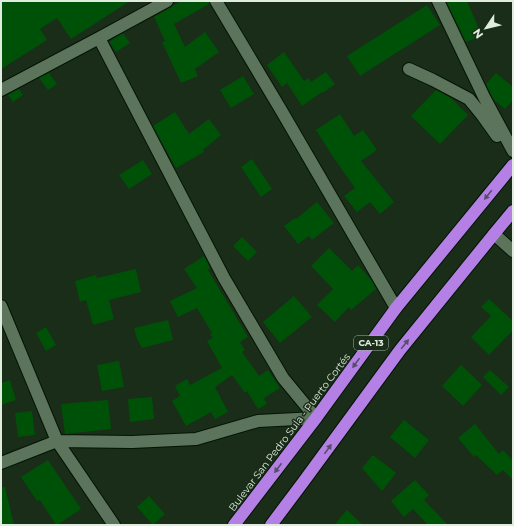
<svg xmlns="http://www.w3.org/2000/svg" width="514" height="526" viewBox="0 0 514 526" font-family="Montserrat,sans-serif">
<rect width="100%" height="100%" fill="#192d18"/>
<path fill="#005108" d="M 1,1 L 130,1 L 71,39 L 57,18 L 40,29 L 47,40 L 1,69 Z
M 181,1 L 209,1 L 209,4 L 174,24 L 185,47 L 205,32 L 219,52 L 195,69 L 198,76 L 181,83 L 162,42 L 165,41 L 154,17 Z
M 446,1 L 467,1 L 482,36 L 466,42 Z
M 427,5 L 440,25 L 360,76 L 347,56 Z
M 123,33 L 130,43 L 116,52 L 109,42 Z
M 284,52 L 304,81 L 308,78 L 311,82 L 326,72 L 335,84 L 323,93 L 322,92 L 302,106 L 287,83 L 282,87 L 267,65 Z
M 49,73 L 57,84 L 48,90 L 39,78 Z
M 496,73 L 513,87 L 513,100 L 505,109 L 494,100 L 486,84 Z
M 243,76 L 254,94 L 231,108 L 220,90 Z
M 19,89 L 23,95 L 13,102 L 8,95 Z
M 436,90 L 451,98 L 468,115 L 440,144 L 411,116 Z
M 175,112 L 189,134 L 209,119 L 221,135 L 203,150 L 204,152 L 176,168 L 153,126 Z
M 340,114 L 354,136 L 363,130 L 377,150 L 361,161 L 394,202 L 380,214 L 370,202 L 357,212 L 344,196 L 355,188 L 331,154 L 316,130 Z
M 252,159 L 272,189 L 261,197 L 241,167 Z
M 143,160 L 152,174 L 129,189 L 119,175 Z
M 317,202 L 334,223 L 312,240 L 309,236 L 298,244 L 284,226 L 295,218 L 296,219 Z
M 242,237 L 257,252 L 248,261 L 233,246 Z
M 329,248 L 352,271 L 358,265 L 372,281 L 376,289 L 351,310 L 349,307 L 335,322 L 317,305 L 333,289 L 311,266 Z
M 204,256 L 210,268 L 208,270 L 248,337 L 240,342 L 245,350 L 242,352 L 259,376 L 268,370 L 280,388 L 264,398 L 267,404 L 258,409 L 247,391 L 245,393 L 232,375 L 215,387 L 228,412 L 215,419 L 211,412 L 186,426 L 172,401 L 180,396 L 175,386 L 187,379 L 190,385 L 222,368 L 207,341 L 213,338 L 210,334 L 212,333 L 197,308 L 178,317 L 170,301 L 197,288 L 184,269 Z
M 136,269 L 141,292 L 109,300 L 114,319 L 93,325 L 86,300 L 80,302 L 75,281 L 96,275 L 97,278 Z
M 294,296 L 312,317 L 280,343 L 263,322 Z
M 489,299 L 513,321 L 513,330 L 489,355 L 471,337 L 491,316 L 481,307 Z
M 168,320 L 173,340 L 142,348 L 137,339 L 134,328 Z
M 46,327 L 56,345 L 46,351 L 36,333 Z
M 119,361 L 124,387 L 102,391 L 97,365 Z
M 461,365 L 482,385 L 463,406 L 442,386 Z
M 490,370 L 509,387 L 501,395 L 483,377 Z
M 10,380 L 16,400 L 1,405 L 1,383 Z
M 152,397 L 154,419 L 130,422 L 128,399 Z
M 108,400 L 111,429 L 65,434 L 61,404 Z
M 32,411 L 35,435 L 18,437 L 15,413 Z
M 404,420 L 429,440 L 415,458 L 390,437 Z
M 475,424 L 499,454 L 503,450 L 513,461 L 513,480 L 503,470 L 497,475 L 476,455 L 474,457 L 458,438 Z
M 373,455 L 396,473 L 382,491 L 362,468 Z
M 48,460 L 81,509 L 57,525 L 56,525 L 40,500 L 37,501 L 21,477 Z
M 415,480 L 429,495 L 424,500 L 448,525 L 428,525 L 413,509 L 404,517 L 391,501 Z
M 1,487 L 5,487 L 14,525 L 1,525 Z
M 149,496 L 165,514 L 153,525 L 137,507 Z
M 347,510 L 363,525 L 334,525 Z"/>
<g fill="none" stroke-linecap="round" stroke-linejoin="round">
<defs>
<path id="minor" d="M 216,1 L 281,110 L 396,308
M 438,1 L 484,97 L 513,151
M 99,38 L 224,278 L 283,378 L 316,418
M 409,69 L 433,80 L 469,99 L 482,115 L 497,136
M 1,90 L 99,38 L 167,1
M 494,234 L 513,251
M 1,306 L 57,441 L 114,525
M 1,463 L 57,441 L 132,442 L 196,439 L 258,421 L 316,418"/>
<path id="highway" d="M 234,525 L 316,418 L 396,308 L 513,165
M 271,525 L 304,481 L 400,350 L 494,234 L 513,211"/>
</defs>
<use href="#minor" stroke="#031503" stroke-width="14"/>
<use href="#highway" stroke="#031503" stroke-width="14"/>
<use href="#minor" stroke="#5d745c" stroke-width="12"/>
<use href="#highway" stroke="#b480e5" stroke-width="12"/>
</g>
<defs><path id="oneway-solid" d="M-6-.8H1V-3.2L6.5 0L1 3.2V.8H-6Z"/></defs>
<g fill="#574e6a">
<use href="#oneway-solid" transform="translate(488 195) rotate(129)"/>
<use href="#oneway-solid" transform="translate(405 344) rotate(-51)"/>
<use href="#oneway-solid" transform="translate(356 363) rotate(126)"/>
<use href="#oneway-solid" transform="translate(328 449) rotate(-54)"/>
<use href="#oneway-solid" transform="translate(278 468) rotate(127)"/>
</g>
<g text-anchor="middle" stroke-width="3" stroke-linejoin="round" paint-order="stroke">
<rect fill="#192d18" stroke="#a4b3a3" stroke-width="1" x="354" y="336" width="34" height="14" rx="3"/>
<g font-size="9" font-weight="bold" fill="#dfecde">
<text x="371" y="346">CA-13</text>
</g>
<g font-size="10" fill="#dfecde" stroke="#192d18">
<text transform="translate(289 432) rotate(-53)" y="4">Bulevar San Pedro Sula - Puerto Cortés</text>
</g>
</g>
<rect width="514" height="526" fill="none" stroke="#dfecde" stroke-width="4"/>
<g transform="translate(486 28) rotate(235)" stroke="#192d18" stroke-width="3" paint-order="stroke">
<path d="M0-3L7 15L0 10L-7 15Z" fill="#dfecde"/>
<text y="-6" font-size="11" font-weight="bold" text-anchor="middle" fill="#dfecde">N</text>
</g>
</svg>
